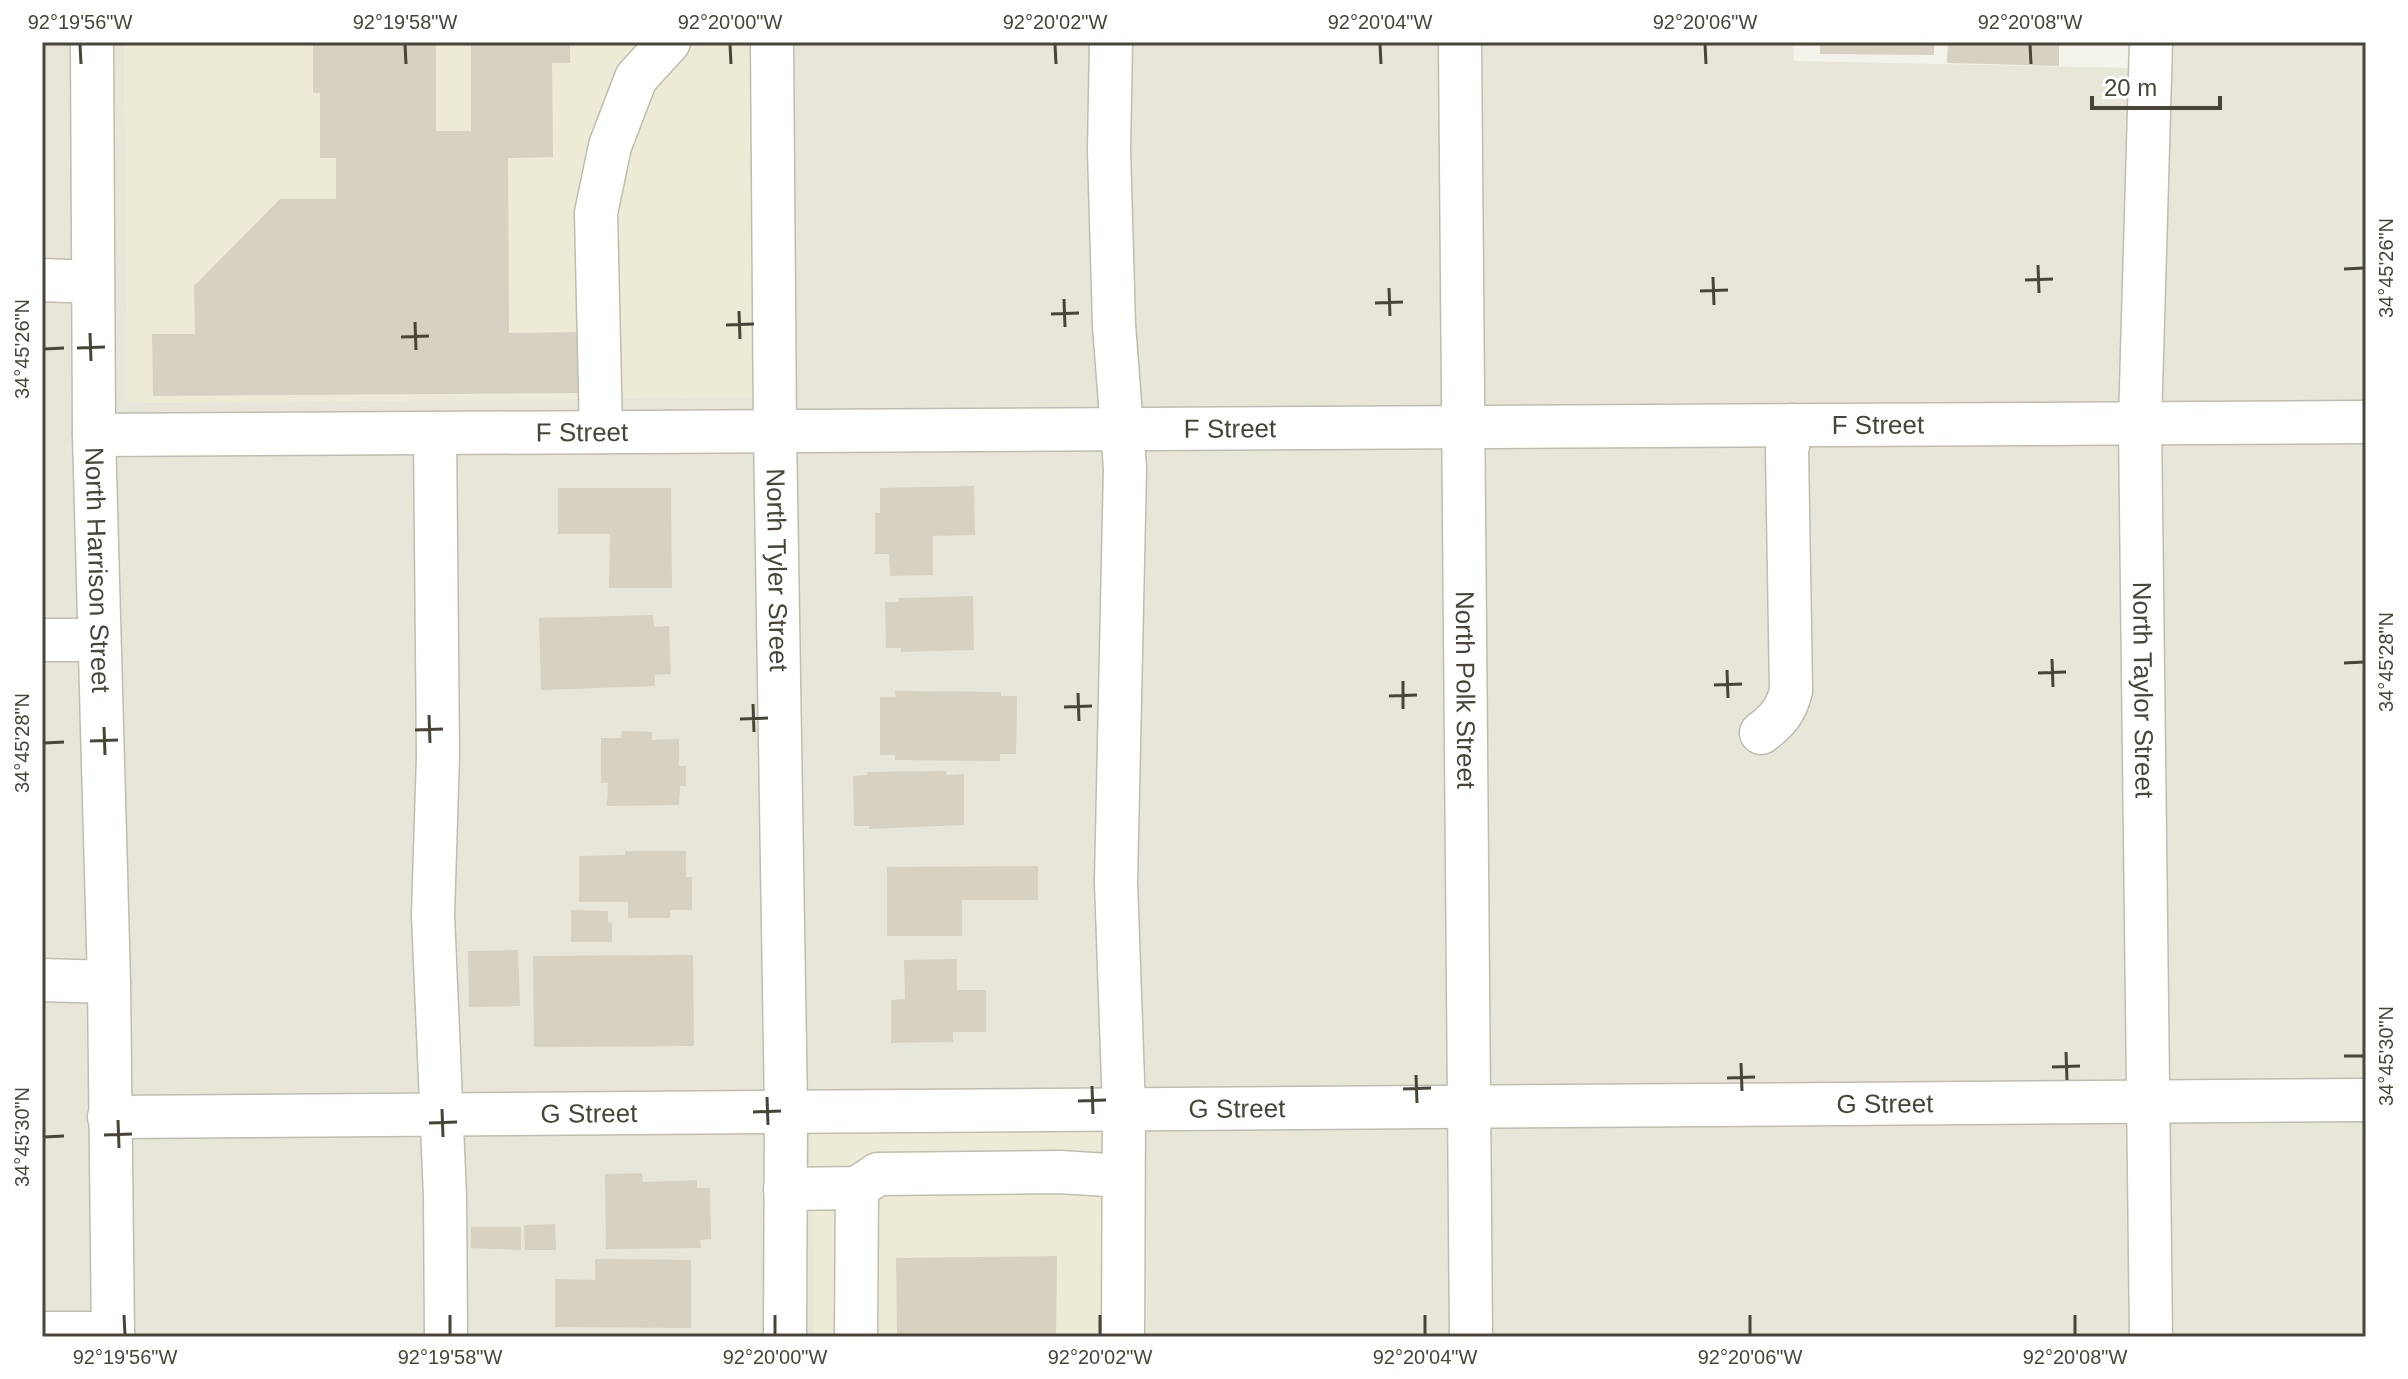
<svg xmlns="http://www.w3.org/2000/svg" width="2408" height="1379" viewBox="0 0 2408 1379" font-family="Arial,sans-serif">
<rect width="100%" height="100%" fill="#f4f3ea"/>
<path fill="#e8e6d9" d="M 42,42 L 124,42 L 128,403 L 754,397 L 751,42 L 1793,42 L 1794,61 L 2130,68 L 2132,42 L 2366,42 L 2366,1337 L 1147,1337 L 1144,1130 L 812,1133 L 814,1337 L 42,1337 Z"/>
<path fill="#edead5" d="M 124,42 L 751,42 L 755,397 L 127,403 Z
M 1143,1129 L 1147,1337 L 814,1337 L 811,1133 Z"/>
<path fill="#d6d1c0" d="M 313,42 L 436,42 L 436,131 L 471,131 L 471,42 L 570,42 L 570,63 L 552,63 L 553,157 L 508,158 L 509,333 L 581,332 L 582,393 L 153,396 L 152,334 L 195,334 L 194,286 L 280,199 L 336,199 L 336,158 L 320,158 L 320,93 L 313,93 Z
M 1820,42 L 1934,42 L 1934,55 L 1820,54 Z
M 1948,42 L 2059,42 L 2059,66 L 1947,63 Z
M 974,486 L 975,535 L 933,536 L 933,575 L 890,576 L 889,554 L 875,554 L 875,513 L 880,513 L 880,488 Z
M 558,488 L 671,488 L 672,588 L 609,588 L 610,534 L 558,534 Z
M 973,596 L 974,650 L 901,652 L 901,648 L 886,648 L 885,602 L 899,602 L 899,598 Z
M 653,615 L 654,627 L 669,626 L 671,674 L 655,675 L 655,686 L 541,690 L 539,618 Z
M 895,691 L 1001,692 L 1001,696 L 1017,696 L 1016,754 L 1000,754 L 1000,761 L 895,760 L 895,755 L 880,755 L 880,697 L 896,697 Z
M 622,731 L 652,732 L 652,740 L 679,739 L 679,766 L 686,766 L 686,786 L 680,786 L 679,805 L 607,806 L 608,783 L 601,783 L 601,738 L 621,738 Z
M 947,771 L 946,775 L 964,774 L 964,825 L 869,829 L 869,826 L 854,826 L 853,776 L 867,775 L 868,772 Z
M 625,851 L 686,851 L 686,877 L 692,877 L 692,910 L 670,910 L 670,918 L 628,918 L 628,902 L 579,902 L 579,856 L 625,855 Z
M 1038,866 L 1038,900 L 962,900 L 962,936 L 887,936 L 887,867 Z
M 571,910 L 608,911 L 608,923 L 612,922 L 612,942 L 571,942 Z
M 518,950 L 520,1006 L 469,1007 L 468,951 Z
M 693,955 L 694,1046 L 534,1047 L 533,956 Z
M 957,959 L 957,990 L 986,990 L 986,1032 L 953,1032 L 953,1042 L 891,1043 L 891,1000 L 905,999 L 904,960 Z
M 642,1173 L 643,1182 L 697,1180 L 697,1188 L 710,1188 L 711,1239 L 700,1240 L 701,1248 L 606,1249 L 605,1174 Z
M 555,1224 L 556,1250 L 525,1250 L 524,1225 Z
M 471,1227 L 521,1227 L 521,1250 L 471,1248 Z
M 1057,1256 L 1056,1337 L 897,1337 L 896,1258 Z
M 595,1259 L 691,1260 L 691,1328 L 555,1327 L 555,1279 L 595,1280 Z"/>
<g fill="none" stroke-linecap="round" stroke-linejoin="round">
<defs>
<g id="minor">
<path id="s1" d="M 92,42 L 94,435 L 109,982 L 113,1337"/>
<path id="s2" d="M 772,42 L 775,431 L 786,1111 L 785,1337"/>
<path d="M 1111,42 L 1109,150 L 1114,325 L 1125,468 L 1116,882 L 1124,1109 L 1123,1337"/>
<path id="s3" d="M 1460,42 L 1471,1337"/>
<path id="s4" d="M 2151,42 L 2140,423 L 2151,1337"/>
<path d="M 42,280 L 93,282"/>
<path d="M 601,432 L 596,213 L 610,146 L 636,78 L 669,42"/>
<path d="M 435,433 L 438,755 L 433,915 L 445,1196 L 446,1337"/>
<path id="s5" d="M 94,435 L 2366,422"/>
<path d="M 42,640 L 97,640"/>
<path d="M 1761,733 C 1777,721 1786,711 1791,691 L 1787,451 L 1792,425"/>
<path d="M 42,980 L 109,982"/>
<path id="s6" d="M 109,1117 L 2366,1100"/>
<path d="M 785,1189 L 857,1188 L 878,1174 L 1060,1172 L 1123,1176"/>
<path d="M 42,1333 L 113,1333"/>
<path d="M 856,1337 L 857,1188"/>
</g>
</defs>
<use href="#minor" stroke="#c0bdad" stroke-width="45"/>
<use href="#minor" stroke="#fff" stroke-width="42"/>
</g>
<path fill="none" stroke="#484538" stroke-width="3" d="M 80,44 L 81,64M 405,44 L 406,64M 730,44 L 731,64M 1055,44 L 1056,64M 1380,44 L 1381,64M 1705,44 L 1706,64M 2030,44 L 2031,64M 2038,265 L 2039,293M 2344,269 L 2364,268M 1713,277 L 1714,305M 2025,280 L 2053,279M 1389,288 L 1390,316M 1700,291 L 1728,290M 1064,299 L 1065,327M 1375,303 L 1403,302M 739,311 L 740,339M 1051,314 L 1079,313M 415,322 L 416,350M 726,325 L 754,324M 90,333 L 91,361M 401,337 L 429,336M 77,348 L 105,347M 44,349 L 64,348M 2052,659 L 2053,687M 2344,663 L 2364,662M 1727,670 L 1728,698M 2038,673 L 2066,672M 1403,681 L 1403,709M 1714,685 L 1742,684M 1078,693 L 1079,721M 1389,696 L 1417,695M 753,704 L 754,732M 1064,707 L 1092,706M 429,715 L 430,743M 740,719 L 768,718M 104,727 L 105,755M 415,730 L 443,729M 90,741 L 118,740M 44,743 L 64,742M 2066,1052 L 2067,1080M 2344,1056 L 2364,1056M 1741,1063 L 1742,1091M 2052,1067 L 2080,1066M 1416,1075 L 1417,1103M 1727,1078 L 1755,1077M 1092,1086 L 1093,1114M 1403,1089 L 1431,1088M 767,1097 L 768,1125M 1078,1101 L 1106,1100M 442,1109 L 443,1137M 753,1112 L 781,1111M 118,1120 L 119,1148M 429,1123 L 457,1122M 104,1135 L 132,1134M 44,1137 L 64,1136M 124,1315 L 125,1335M 450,1315 L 450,1335M 775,1315 L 775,1335M 1100,1315 L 1100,1335M 1425,1315 L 1425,1335M 1750,1315 L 1750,1335M 2075,1315 L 2075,1335"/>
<g text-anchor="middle" stroke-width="6" stroke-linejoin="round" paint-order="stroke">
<g font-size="26" fill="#484538" stroke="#fff">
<text dy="9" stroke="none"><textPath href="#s5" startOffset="1784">F Street</textPath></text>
<text dy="9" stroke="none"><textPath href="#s5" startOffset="1136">F Street</textPath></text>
<text dy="9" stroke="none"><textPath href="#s5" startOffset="488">F Street</textPath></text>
<text dy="9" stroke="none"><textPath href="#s1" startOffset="528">North Harrison Street</textPath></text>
<text dy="9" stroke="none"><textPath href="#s2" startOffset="528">North Tyler Street</textPath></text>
<text dy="9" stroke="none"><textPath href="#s3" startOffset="648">North Polk Street</textPath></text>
<text dy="9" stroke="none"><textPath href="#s4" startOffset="648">North Taylor Street</textPath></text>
<text dy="9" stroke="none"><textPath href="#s6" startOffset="1776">G Street</textPath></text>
<text dy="9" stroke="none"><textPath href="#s6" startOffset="1128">G Street</textPath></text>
<text dy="9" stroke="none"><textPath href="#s6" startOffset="480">G Street</textPath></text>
</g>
</g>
<rect width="2408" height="1379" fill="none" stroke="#ffffff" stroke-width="88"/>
<path d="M2092 96v12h128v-12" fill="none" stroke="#484538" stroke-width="4"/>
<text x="2104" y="96" font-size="24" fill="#484538" stroke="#ffffff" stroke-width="6" paint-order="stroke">20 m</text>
<rect x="44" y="44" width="2320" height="1291" fill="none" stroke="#484538" stroke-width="3"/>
<g font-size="20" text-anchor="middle" fill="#484538">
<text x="80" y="29">92°19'56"W</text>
<text x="405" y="29">92°19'58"W</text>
<text x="730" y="29">92°20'00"W</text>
<text x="1055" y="29">92°20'02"W</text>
<text x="1380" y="29">92°20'04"W</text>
<text x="1705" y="29">92°20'06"W</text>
<text x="2030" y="29">92°20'08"W</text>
<text transform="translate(2386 268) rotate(-90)" y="7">34°45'26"N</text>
<text transform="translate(22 349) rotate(-90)" y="7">34°45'26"N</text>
<text transform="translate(2386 662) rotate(-90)" y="7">34°45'28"N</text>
<text transform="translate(22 743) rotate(-90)" y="7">34°45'28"N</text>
<text transform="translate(2386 1056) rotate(-90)" y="7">34°45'30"N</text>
<text transform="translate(22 1137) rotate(-90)" y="7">34°45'30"N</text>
<text x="125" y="1364">92°19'56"W</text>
<text x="450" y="1364">92°19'58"W</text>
<text x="775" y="1364">92°20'00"W</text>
<text x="1100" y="1364">92°20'02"W</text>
<text x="1425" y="1364">92°20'04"W</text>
<text x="1750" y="1364">92°20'06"W</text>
<text x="2075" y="1364">92°20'08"W</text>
</g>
</svg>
